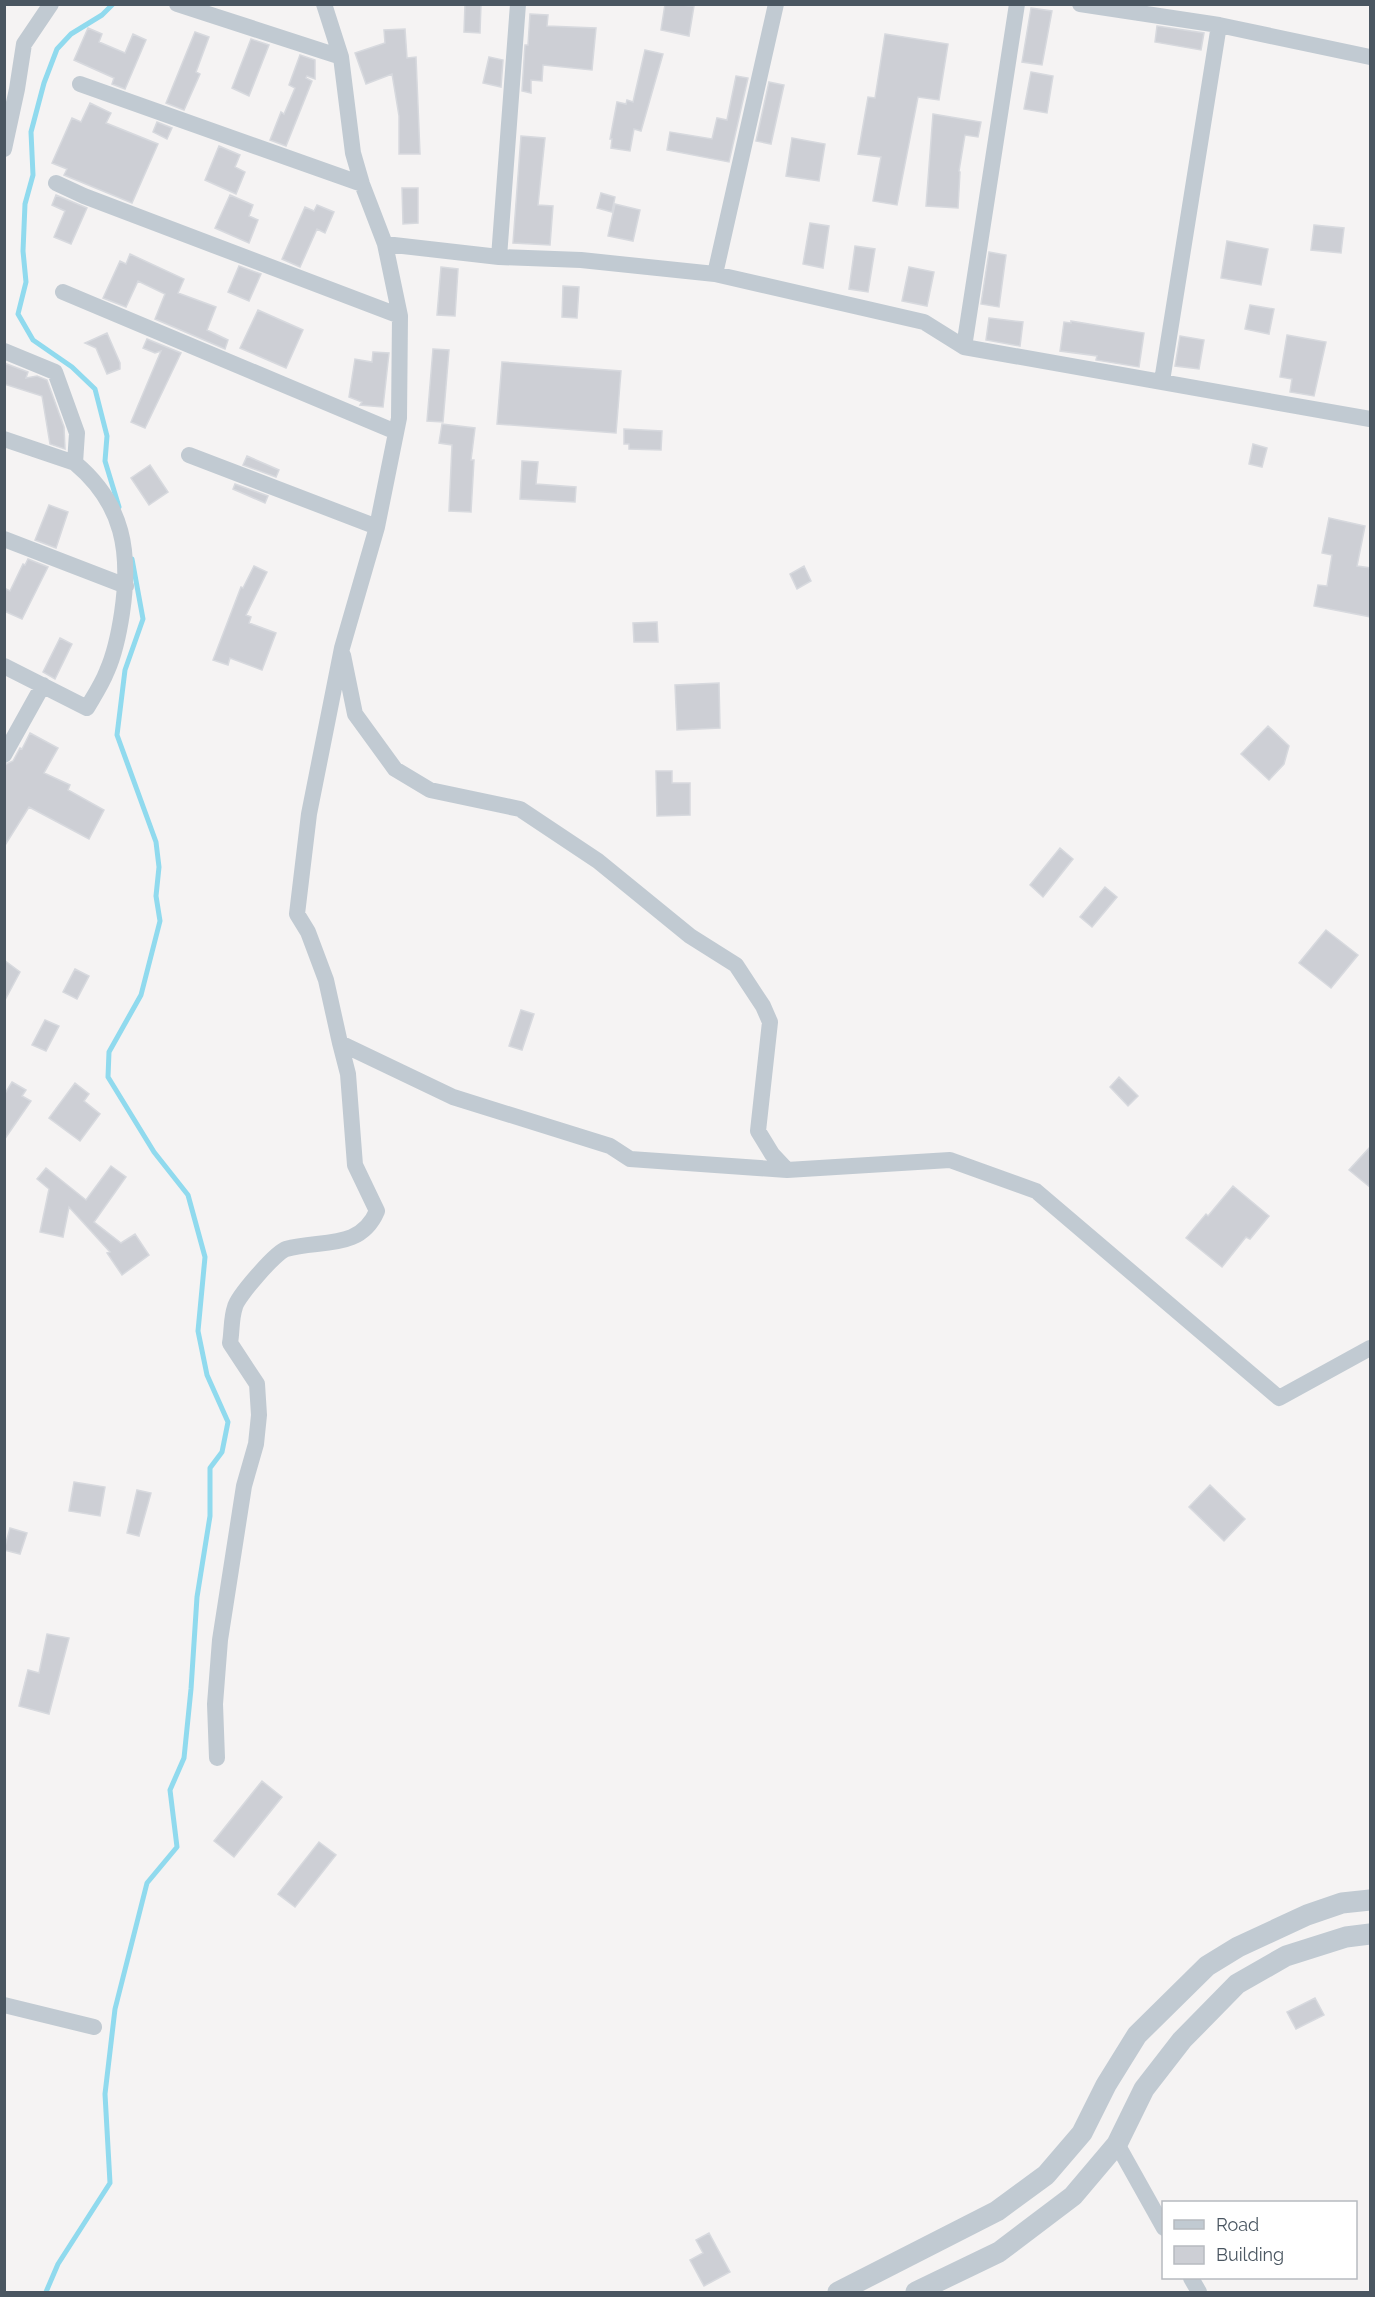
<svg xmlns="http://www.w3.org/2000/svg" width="1375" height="2297" viewBox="0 0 1375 2297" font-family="Raleway,sans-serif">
<rect width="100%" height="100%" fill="#f5f3f3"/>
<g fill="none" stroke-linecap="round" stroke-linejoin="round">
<path stroke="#90daee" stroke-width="5" d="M 113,4 L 102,15 L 71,34 L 57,49 L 44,83 L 31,132 L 33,175 L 25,204 L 23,251 L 26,282 L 18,314 L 33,340 L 72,367 L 95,389 L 107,436 L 105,461 L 119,507
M 46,2292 L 58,2264 L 110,2183 L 105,2094 L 115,2009 L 147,1883 L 177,1847 L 170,1790 L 184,1758 L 191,1689 L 197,1597 L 210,1516 L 210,1468 L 222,1452 L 228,1422 L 207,1375 L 198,1331 L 205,1257 L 188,1195 L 154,1152 L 108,1077 L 109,1052 L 141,995 L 160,921 L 156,896 L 159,867 L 156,842 L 117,735 L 125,670 L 143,619 L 132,559"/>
</g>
<path fill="#cdcfd5" stroke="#d7d9de" stroke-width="1.5" d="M 465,4 L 481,4 L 480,33 L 464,32 Z
M 665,4 L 694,6 L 689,36 L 661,30 Z
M 1031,8 L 1052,11 L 1042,65 L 1022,62 Z
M 530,14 L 548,15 L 547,26 L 596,28 L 592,70 L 543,65 L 542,81 L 531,80 L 531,93 L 522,91 L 525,45 L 528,45 Z
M 1157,26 L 1204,33 L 1201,50 L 1155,42 Z
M 88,28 L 102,34 L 99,42 L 125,53 L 133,34 L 146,40 L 125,89 L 112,84 L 114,78 L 74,60 Z
M 405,29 L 407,58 L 416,57 L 420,154 L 399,154 L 399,116 L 392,74 L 366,84 L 355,53 L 385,43 L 384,30 Z
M 195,32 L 209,37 L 196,72 L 200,74 L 184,110 L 166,103 Z
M 885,34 L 948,44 L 939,100 L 918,97 L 897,205 L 873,201 L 881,157 L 858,154 L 868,97 L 875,98 Z
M 251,39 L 269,45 L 249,96 L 232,88 Z
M 645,50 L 663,54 L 641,131 L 634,129 L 630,151 L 611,148 L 612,139 L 610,139 L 617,102 L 626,104 L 627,100 L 633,102 Z
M 300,55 L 315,60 L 315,79 L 307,76 L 306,78 L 312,81 L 286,146 L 270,140 L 281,112 L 284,114 L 295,88 L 289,85 Z
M 489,57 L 503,60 L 501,87 L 483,83 Z
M 1031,72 L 1053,76 L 1047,113 L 1024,109 Z
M 736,76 L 748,78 L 729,162 L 667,150 L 670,132 L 712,139 L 717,118 L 727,120 Z
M 769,82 L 784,85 L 771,144 L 756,141 Z
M 90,103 L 111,113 L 106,123 L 158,144 L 132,203 L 64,175 L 67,169 L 52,163 L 72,118 L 81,122 Z
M 933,114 L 981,122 L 978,137 L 965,135 L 959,171 L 960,172 L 958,208 L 926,206 Z
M 157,122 L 172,128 L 167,139 L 153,132 Z
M 521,136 L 545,138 L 538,205 L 553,206 L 550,245 L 513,243 Z
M 792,138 L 825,144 L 819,181 L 786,176 Z
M 219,146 L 240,155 L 235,167 L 245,172 L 236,194 L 205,180 Z
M 402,188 L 418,188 L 418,223 L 403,224 Z
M 601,193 L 615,197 L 612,212 L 597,208 Z
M 56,195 L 87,208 L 71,244 L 54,237 L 65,211 L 52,205 Z
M 230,195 L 253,205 L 249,216 L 258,220 L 249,243 L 215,228 Z
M 615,204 L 640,210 L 633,241 L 608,236 Z
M 317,205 L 334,212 L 325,233 L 317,229 L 300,267 L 282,259 L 305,207 L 314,211 Z
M 810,223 L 829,226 L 823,268 L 803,264 Z
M 1314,225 L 1344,228 L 1341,253 L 1311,250 Z
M 1227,241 L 1268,249 L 1261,285 L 1221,278 Z
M 855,246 L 875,249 L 868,292 L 849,289 Z
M 989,252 L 1006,255 L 999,307 L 981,304 Z
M 130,254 L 184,279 L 178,293 L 216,307 L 207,330 L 228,340 L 225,349 L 155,319 L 165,294 L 138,281 L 126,307 L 103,298 L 120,261 L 126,264 Z
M 239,266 L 261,274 L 249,301 L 228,292 Z
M 441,267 L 458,269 L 455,316 L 437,315 Z
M 909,267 L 934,272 L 927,306 L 902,301 Z
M 563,286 L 579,287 L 577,318 L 562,317 Z
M 1250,305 L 1274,309 L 1269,334 L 1245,329 Z
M 258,310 L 303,330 L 286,368 L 240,348 Z
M 989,318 L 1023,322 L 1020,346 L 986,340 Z
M 1071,321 L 1144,333 L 1139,367 L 1096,360 L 1097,356 L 1060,351 L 1064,322 L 1071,323 Z
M 107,333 L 120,363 L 120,369 L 107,374 L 96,348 L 85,343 Z
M 1287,335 L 1326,342 L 1314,396 L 1290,392 L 1292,379 L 1280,377 Z
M 1180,336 L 1204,340 L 1199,369 L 1175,366 Z
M 147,339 L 181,353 L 145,428 L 131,422 L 161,351 L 155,353 L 143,348 Z
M 433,349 L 449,350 L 443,422 L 427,421 Z
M 373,352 L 389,353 L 383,407 L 360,405 L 362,402 L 349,397 L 355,359 L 372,362 Z
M 502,362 L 621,371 L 616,433 L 497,424 Z
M 4,363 L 28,372 L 26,378 L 37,376 L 47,380 L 64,427 L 65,449 L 50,444 L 42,396 L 4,384 Z
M 442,424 L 475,428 L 471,460 L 474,460 L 471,512 L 449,511 L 452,445 L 439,443 Z
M 624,429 L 662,431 L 661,450 L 629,449 L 629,444 L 624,444 Z
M 1253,444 L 1267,448 L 1262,467 L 1249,464 Z
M 247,456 L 279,470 L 276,477 L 243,465 Z
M 522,461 L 538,462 L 536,484 L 576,487 L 575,502 L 520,499 Z
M 150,465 L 168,492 L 149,505 L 131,478 Z
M 235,484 L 268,496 L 265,503 L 233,489 Z
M 49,505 L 68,512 L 56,548 L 35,540 Z
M 1329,518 L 1365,526 L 1357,566 L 1371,568 L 1371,617 L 1314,606 L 1318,585 L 1327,586 L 1332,555 L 1322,553 Z
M 28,559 L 48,567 L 22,619 L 4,611 L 4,588 L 10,591 L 23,564 L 25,565 Z
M 254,566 L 267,572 L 246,615 L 251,617 L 249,623 L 276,633 L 262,670 L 230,658 L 228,665 L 213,660 L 241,587 L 243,588 Z
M 804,566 L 811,581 L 797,589 L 790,574 Z
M 657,622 L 658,642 L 634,642 L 633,623 Z
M 60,638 L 72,644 L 55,679 L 43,672 Z
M 719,683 L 720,728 L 677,730 L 675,685 Z
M 1268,726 L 1289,746 L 1284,764 L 1269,780 L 1241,754 Z
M 30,733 L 58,748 L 44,773 L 70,785 L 68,790 L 104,810 L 89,839 L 29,807 L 4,847 L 4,765 L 13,761 L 20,748 L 22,749 Z
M 656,771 L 672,771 L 672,783 L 690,783 L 690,815 L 657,816 Z
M 1060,848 L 1073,859 L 1043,897 L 1030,885 Z
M 1105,887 L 1117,897 L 1092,927 L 1080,917 Z
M 1326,930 L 1358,955 L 1331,988 L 1299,963 Z
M 4,960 L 20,972 L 4,1002 Z
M 75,969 L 89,976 L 77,999 L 63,992 Z
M 521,1010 L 534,1014 L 522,1050 L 509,1046 Z
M 45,1020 L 59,1026 L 46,1051 L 32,1045 Z
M 1119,1077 L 1138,1096 L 1128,1106 L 1110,1087 Z
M 12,1082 L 26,1090 L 22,1096 L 31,1101 L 4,1140 L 4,1095 Z
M 75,1083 L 89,1094 L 84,1101 L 100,1114 L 80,1141 L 49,1118 Z
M 1371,1146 L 1371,1188 L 1349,1170 Z
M 111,1166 L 126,1177 L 94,1222 L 121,1243 L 135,1234 L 149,1255 L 122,1275 L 107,1253 L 110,1252 L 69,1207 L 63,1237 L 40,1232 L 49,1189 L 37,1179 L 46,1168 L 86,1200 Z
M 1233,1186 L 1269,1216 L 1250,1239 L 1246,1237 L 1222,1267 L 1186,1238 L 1206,1214 L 1208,1216 Z
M 74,1482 L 105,1487 L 100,1516 L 69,1511 Z
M 1210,1485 L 1245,1519 L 1224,1541 L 1189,1507 Z
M 137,1490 L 151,1493 L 139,1536 L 127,1533 Z
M 10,1528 L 27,1533 L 20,1554 L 4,1550 Z
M 47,1634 L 69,1638 L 49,1714 L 19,1706 L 28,1670 L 39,1673 Z
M 262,1781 L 282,1797 L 234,1857 L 214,1841 Z
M 319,1842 L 336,1855 L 295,1907 L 278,1894 Z
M 1315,1998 L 1324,2015 L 1296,2029 L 1287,2012 Z
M 709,2233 L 730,2272 L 704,2286 L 690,2260 L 703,2253 L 696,2240 Z"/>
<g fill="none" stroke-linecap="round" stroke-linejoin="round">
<path stroke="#c1cad2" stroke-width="16" d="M 177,4 L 341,57
M 1080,4 L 1219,25 L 1370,57
M 80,84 L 362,184
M 4,149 L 17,89 L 24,44 L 51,4
M 56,183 L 84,196 L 400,316
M 385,244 L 499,257 L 581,260 L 715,274 L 924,322 L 964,347 L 1370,419
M 499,257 L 518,4
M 715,274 L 776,4
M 63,292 L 396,432
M 964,347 L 1017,4
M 4,351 L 55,372 L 77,433 L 75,463 C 124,504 131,553 122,613 C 119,633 115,653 107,671 C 102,684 94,696 87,708 L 4,666
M 1162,381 L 1219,25
M 4,439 L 75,463
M 189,455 L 377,527
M 4,539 L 126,586
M 343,655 L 355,714 L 395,769 L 430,790 L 520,809 L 598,861 L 690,936 L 736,965 L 763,1006 L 770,1022 L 758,1131 L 772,1154 L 787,1170
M 4,755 L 43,685
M 340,1043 L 453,1097 L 610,1146 L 630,1159 L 787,1170 L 950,1160 L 1036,1191 L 1279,1398 L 1370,1348
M 217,1758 L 215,1704 L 220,1640 L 244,1486 L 256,1444 L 259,1415 L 257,1384 L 230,1343 C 232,1332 231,1318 235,1307 C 237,1297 276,1252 286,1249 C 320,1239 360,1251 377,1211 L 355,1165 L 348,1074 L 340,1043 L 326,980 L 308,932 L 297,914 L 309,814 L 342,648 L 377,527 L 399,418 L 400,316 L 385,244 L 362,184 L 353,153 L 341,57 L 324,4
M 4,2005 L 94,2027
M 1117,2144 L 1164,2228
M 1191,2278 L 1199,2292"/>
<path stroke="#c1cad2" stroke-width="21" d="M 838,2292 L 997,2211 L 1046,2175 L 1082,2133 L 1106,2085 L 1137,2035 L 1207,1966 L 1238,1947 L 1307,1915 L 1342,1903 L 1370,1900
M 916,2292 L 999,2252 L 1073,2196 L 1117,2144 L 1144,2089 L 1182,2040 L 1237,1984 L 1286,1956 L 1346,1937 L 1370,1934"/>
</g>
<rect width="1375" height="2297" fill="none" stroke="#4a5661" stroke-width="12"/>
<rect x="1162" y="2201" width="195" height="78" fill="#ffffff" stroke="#b7bbc0" stroke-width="1.5"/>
<rect x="1174" y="2220" width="30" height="9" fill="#c1cad2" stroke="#b7bbc0" stroke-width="1.5"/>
<text x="1216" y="2231" font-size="18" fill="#4a5661">Road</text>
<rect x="1174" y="2246" width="30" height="18" fill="#cdcfd5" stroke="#b7bbc0" stroke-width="1.5"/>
<text x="1216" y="2261" font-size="18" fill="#4a5661">Building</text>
</svg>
